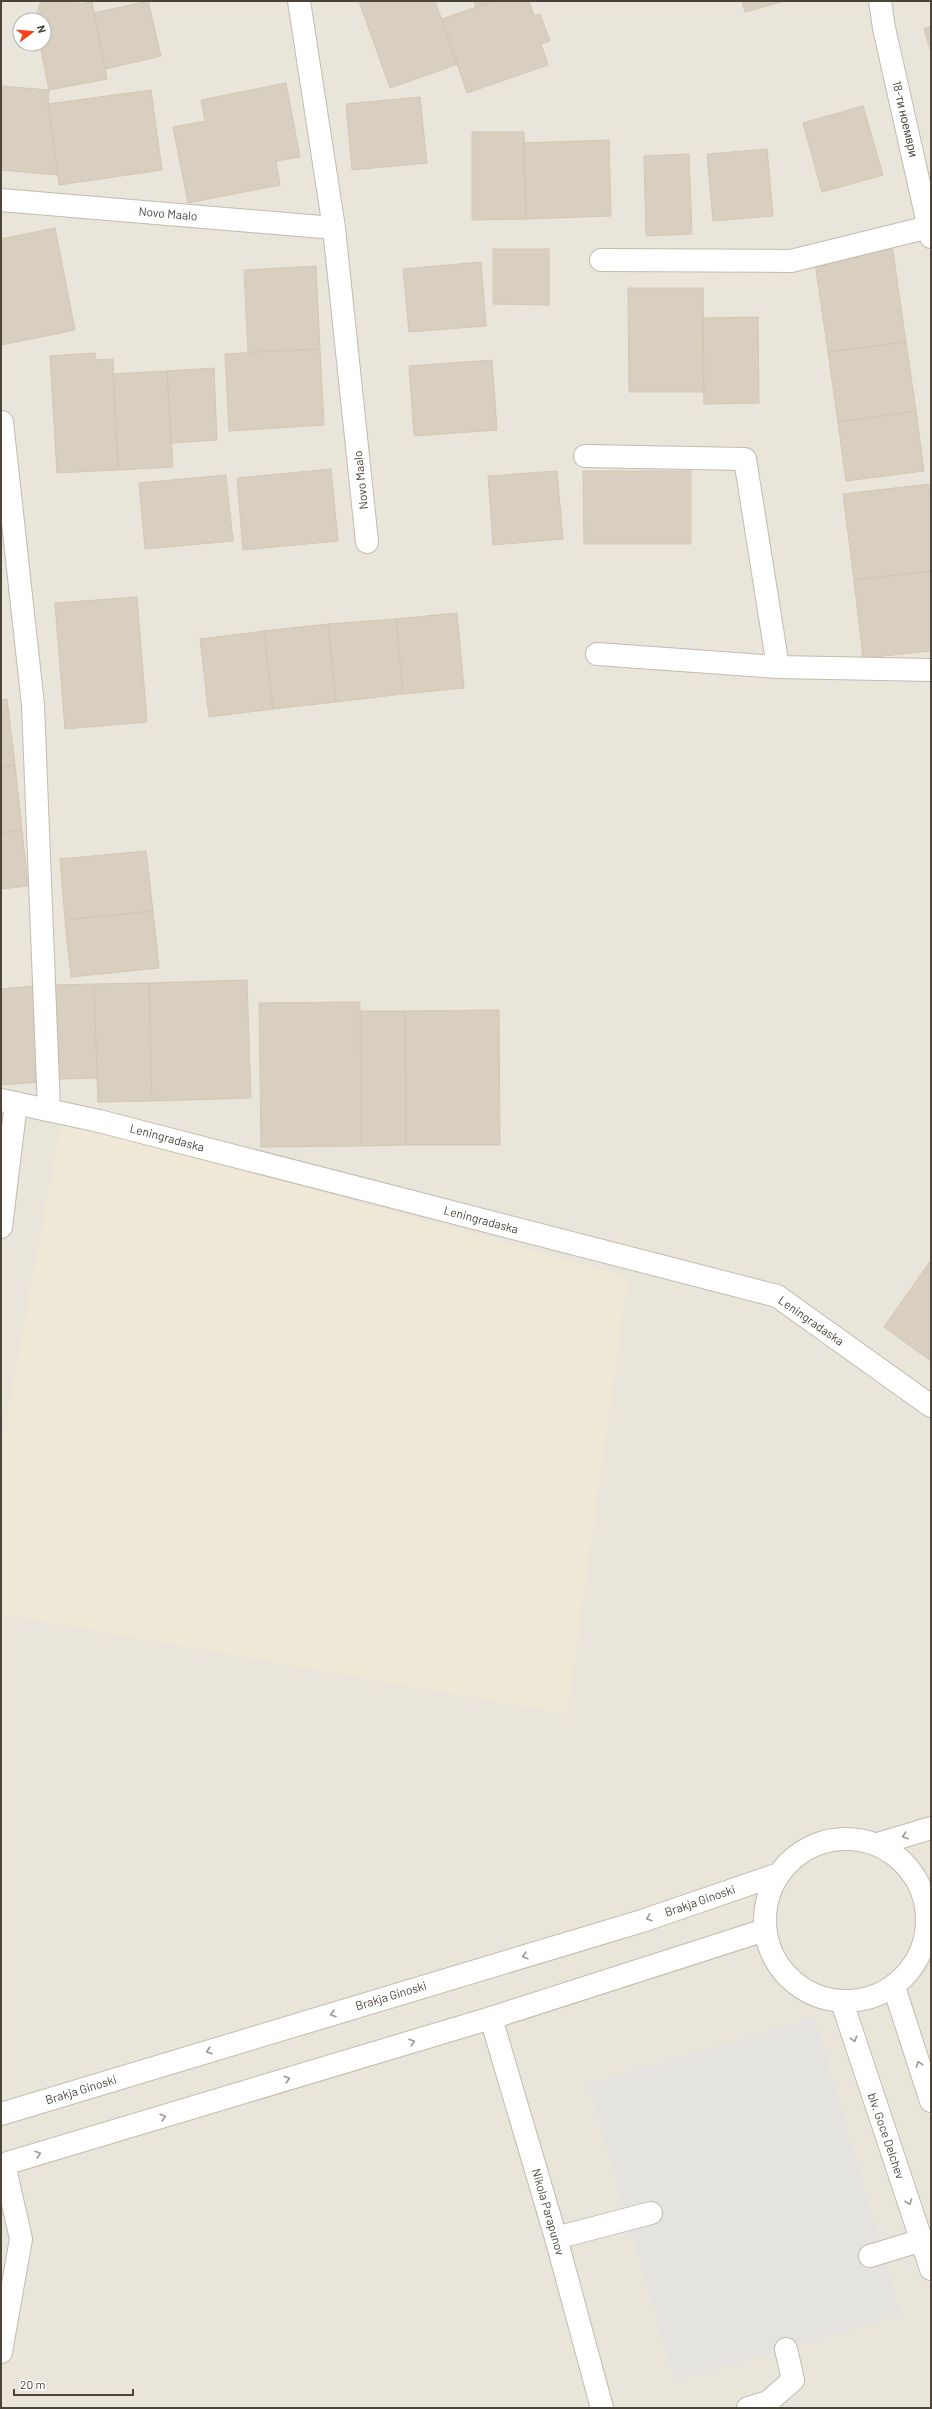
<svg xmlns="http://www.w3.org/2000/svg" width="932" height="2409" viewBox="0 0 932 2409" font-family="Barlow,sans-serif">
<rect width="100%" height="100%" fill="#f6f3ec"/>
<path fill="#eae5da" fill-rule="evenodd" d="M 1,1 L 931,1 L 931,2408 L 1,2408 ZM 20,20 L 44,20 L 44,44 L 20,44 Z"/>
<path fill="#efe8d6" d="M 62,1120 L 628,1277 L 567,1714 L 1,1614 L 1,1448 Z"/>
<path fill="#e5e3e0" d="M 815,2018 L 901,2315 L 675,2381 L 588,2084 Z"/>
<path fill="#d8cfc1" stroke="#d3c7b4" d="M 41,1 L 77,1 L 77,4 L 92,2 L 107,79 L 49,90 L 40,44 L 44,44 L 44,20 L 35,19 Z
M 148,1 L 161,56 L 106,69 L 94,13 Z
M 359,1 L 435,1 L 458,64 L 390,88 Z
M 474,1 L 494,1 L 476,8 Z
M 494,1 L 529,1 L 534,16 L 540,14 L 550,41 L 541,44 L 548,65 L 467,93 L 442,19 Z
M 742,1 L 785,1 L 745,12 Z
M 931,26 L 931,52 L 924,29 Z
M 286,83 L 300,157 L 276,161 L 280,185 L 188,203 L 173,127 L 205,121 L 201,100 Z
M 1,86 L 49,90 L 48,104 L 58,175 L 1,170 Z
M 151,90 L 162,170 L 59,185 L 48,104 Z
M 420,97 L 427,163 L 352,170 L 346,104 Z
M 863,106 L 883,175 L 822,192 L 803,123 Z
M 472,132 L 524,132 L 526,219 L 472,220 Z
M 609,140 L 611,216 L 526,219 L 523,143 Z
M 767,149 L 773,216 L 713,221 L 707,154 Z
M 689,154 L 692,234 L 646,236 L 644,156 Z
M 55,228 L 75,330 L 1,345 L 1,239 Z
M 892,245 L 906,342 L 828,352 L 814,256 Z
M 493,249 L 549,249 L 549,305 L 493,304 Z
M 481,262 L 486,326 L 409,332 L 403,269 Z
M 316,266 L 320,349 L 248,352 L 244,270 Z
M 628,288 L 703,288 L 704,392 L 629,392 Z
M 758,317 L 759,403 L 704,404 L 702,318 Z
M 906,342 L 916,411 L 838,422 L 828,352 Z
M 320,349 L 324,425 L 229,431 L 225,354 Z
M 95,353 L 96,360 L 113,359 L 118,470 L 57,473 L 50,356 Z
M 492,360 L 497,430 L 414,436 L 409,366 Z
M 214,368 L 217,440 L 171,443 L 167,371 Z
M 167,371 L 173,467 L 118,470 L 113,374 Z
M 916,411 L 924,471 L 846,481 L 838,422 Z
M 331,469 L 338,541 L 243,550 L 237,478 Z
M 557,471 L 563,539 L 493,545 L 488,476 Z
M 583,471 L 691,471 L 691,544 L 584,544 Z
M 226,475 L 233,541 L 145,549 L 139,483 Z
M 929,484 L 931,502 L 931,571 L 854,580 L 843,494 Z
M 931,571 L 931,651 L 863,658 L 854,580 Z
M 137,597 L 147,722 L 65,729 L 55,603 Z
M 457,613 L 464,688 L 403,694 L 396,619 Z
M 396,619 L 403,694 L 336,702 L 328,624 Z
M 328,624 L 336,702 L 273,709 L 264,631 Z
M 264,631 L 273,709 L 209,717 L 200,639 Z
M 7,699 L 15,765 L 1,767 L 1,700 Z
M 15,765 L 22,830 L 1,833 L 1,767 Z
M 22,830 L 28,886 L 1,889 L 1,833 Z
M 146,851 L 153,911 L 65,920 L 60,859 Z
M 153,911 L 159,968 L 71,977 L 65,920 Z
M 247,980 L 251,1098 L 152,1101 L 149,983 Z
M 149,983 L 152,1101 L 98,1102 L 94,984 Z
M 94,984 L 97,1078 L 56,1079 L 54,985 Z
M 32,986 L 41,1082 L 1,1085 L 1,989 Z
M 360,1002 L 361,1146 L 261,1147 L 259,1003 Z
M 499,1010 L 500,1145 L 406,1145 L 405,1011 Z
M 361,1011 L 405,1011 L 406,1145 L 361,1146 Z
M 931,1260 L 931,1361 L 884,1327 Z"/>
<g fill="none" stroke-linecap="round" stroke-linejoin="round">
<defs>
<path id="service" d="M 1,1227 L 16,1103
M 556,2238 L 651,2213
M 870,2256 L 922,2240"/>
<path id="minor" d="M 299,1 L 334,228 L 367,542
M 1,200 L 334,228
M 601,260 L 791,261 L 929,227
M 2,422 L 33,705 L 49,1109
M 585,456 L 745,459 L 778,667
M 597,654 L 778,667 L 931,670
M 1,1100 L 99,1121 L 777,1296 L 931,1406
M 894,1987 L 931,2101
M 842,2002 L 931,2269
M 491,2018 L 556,2238 L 602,2408
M 1,2352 L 21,2239 L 4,2164
M 748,2408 L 768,2402 L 793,2380 L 786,2349"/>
<path id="tertiary" d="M 880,1 L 884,28 L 931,237
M765 1920a81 81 0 1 1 162 0a81 81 0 1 1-162 0Z
M 878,1844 L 931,1828
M 1,2114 L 642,1921 L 779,1874
M 1,2165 L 491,2018 L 765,1930"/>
</defs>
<use href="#service" stroke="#c2bbae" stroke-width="24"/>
<use href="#minor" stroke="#c2bbae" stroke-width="24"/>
<use href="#tertiary" stroke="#c2bbae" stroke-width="24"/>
<use href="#service" stroke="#fff" stroke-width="22"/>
<use href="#minor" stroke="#fff" stroke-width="22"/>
<use href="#tertiary" stroke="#fff" stroke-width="22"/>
</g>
<defs><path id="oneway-chevron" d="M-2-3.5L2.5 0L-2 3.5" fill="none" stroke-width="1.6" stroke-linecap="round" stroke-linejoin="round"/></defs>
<g stroke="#9c9892">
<use href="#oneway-chevron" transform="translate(905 1836) rotate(162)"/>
<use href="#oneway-chevron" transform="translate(649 1918) rotate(161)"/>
<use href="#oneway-chevron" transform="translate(525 1956) rotate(163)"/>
<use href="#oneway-chevron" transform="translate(333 2014) rotate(163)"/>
<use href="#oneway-chevron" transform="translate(854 2039) rotate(72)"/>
<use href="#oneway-chevron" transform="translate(412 2042) rotate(-17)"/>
<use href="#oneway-chevron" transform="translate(209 2051) rotate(163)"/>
<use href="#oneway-chevron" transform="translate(919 2064) rotate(-108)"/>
<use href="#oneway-chevron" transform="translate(287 2079) rotate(-17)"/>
<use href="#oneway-chevron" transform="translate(163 2117) rotate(-17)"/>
<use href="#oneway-chevron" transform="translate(38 2154) rotate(-17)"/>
<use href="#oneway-chevron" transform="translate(909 2202) rotate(71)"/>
</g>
<g text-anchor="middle" stroke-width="3.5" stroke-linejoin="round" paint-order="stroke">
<g font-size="12" fill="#4b4439" stroke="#fff">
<text transform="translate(905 119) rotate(77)" y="4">18-ти ноември</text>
<text transform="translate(168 214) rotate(5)" y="4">Novo Maalo</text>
<text transform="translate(361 480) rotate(-96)" y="4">Novo Maalo</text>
<text transform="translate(167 1138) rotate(15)" y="4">Leningradaska</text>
<text transform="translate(481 1220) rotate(15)" y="4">Leningradaska</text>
<text transform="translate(811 1321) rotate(35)" y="4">Leningradaska</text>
<text transform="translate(700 1901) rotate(-19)" y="4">Brakja Ginoski</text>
<text transform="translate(391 1996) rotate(-17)" y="4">Brakja Ginoski</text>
<text transform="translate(81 2090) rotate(-17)" y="4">Brakja Ginoski</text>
<text transform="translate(886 2136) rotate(71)" y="4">blv. Goce Delchev</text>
<text transform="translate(548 2212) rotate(74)" y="4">Nikola Parapunov</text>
</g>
</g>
<rect width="932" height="2409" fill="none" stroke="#4b4439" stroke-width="4"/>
<g transform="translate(32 32) rotate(74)"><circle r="19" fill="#ffffff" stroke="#b7b4b0"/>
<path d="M0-3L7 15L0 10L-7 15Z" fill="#fc3f1d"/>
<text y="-6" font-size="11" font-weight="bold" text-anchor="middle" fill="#4b4439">N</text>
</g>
<path d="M14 2389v6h119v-6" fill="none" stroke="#4b4439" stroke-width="2"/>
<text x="20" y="2389" font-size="12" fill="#4b4439" stroke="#ffffff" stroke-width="3" paint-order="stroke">20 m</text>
</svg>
